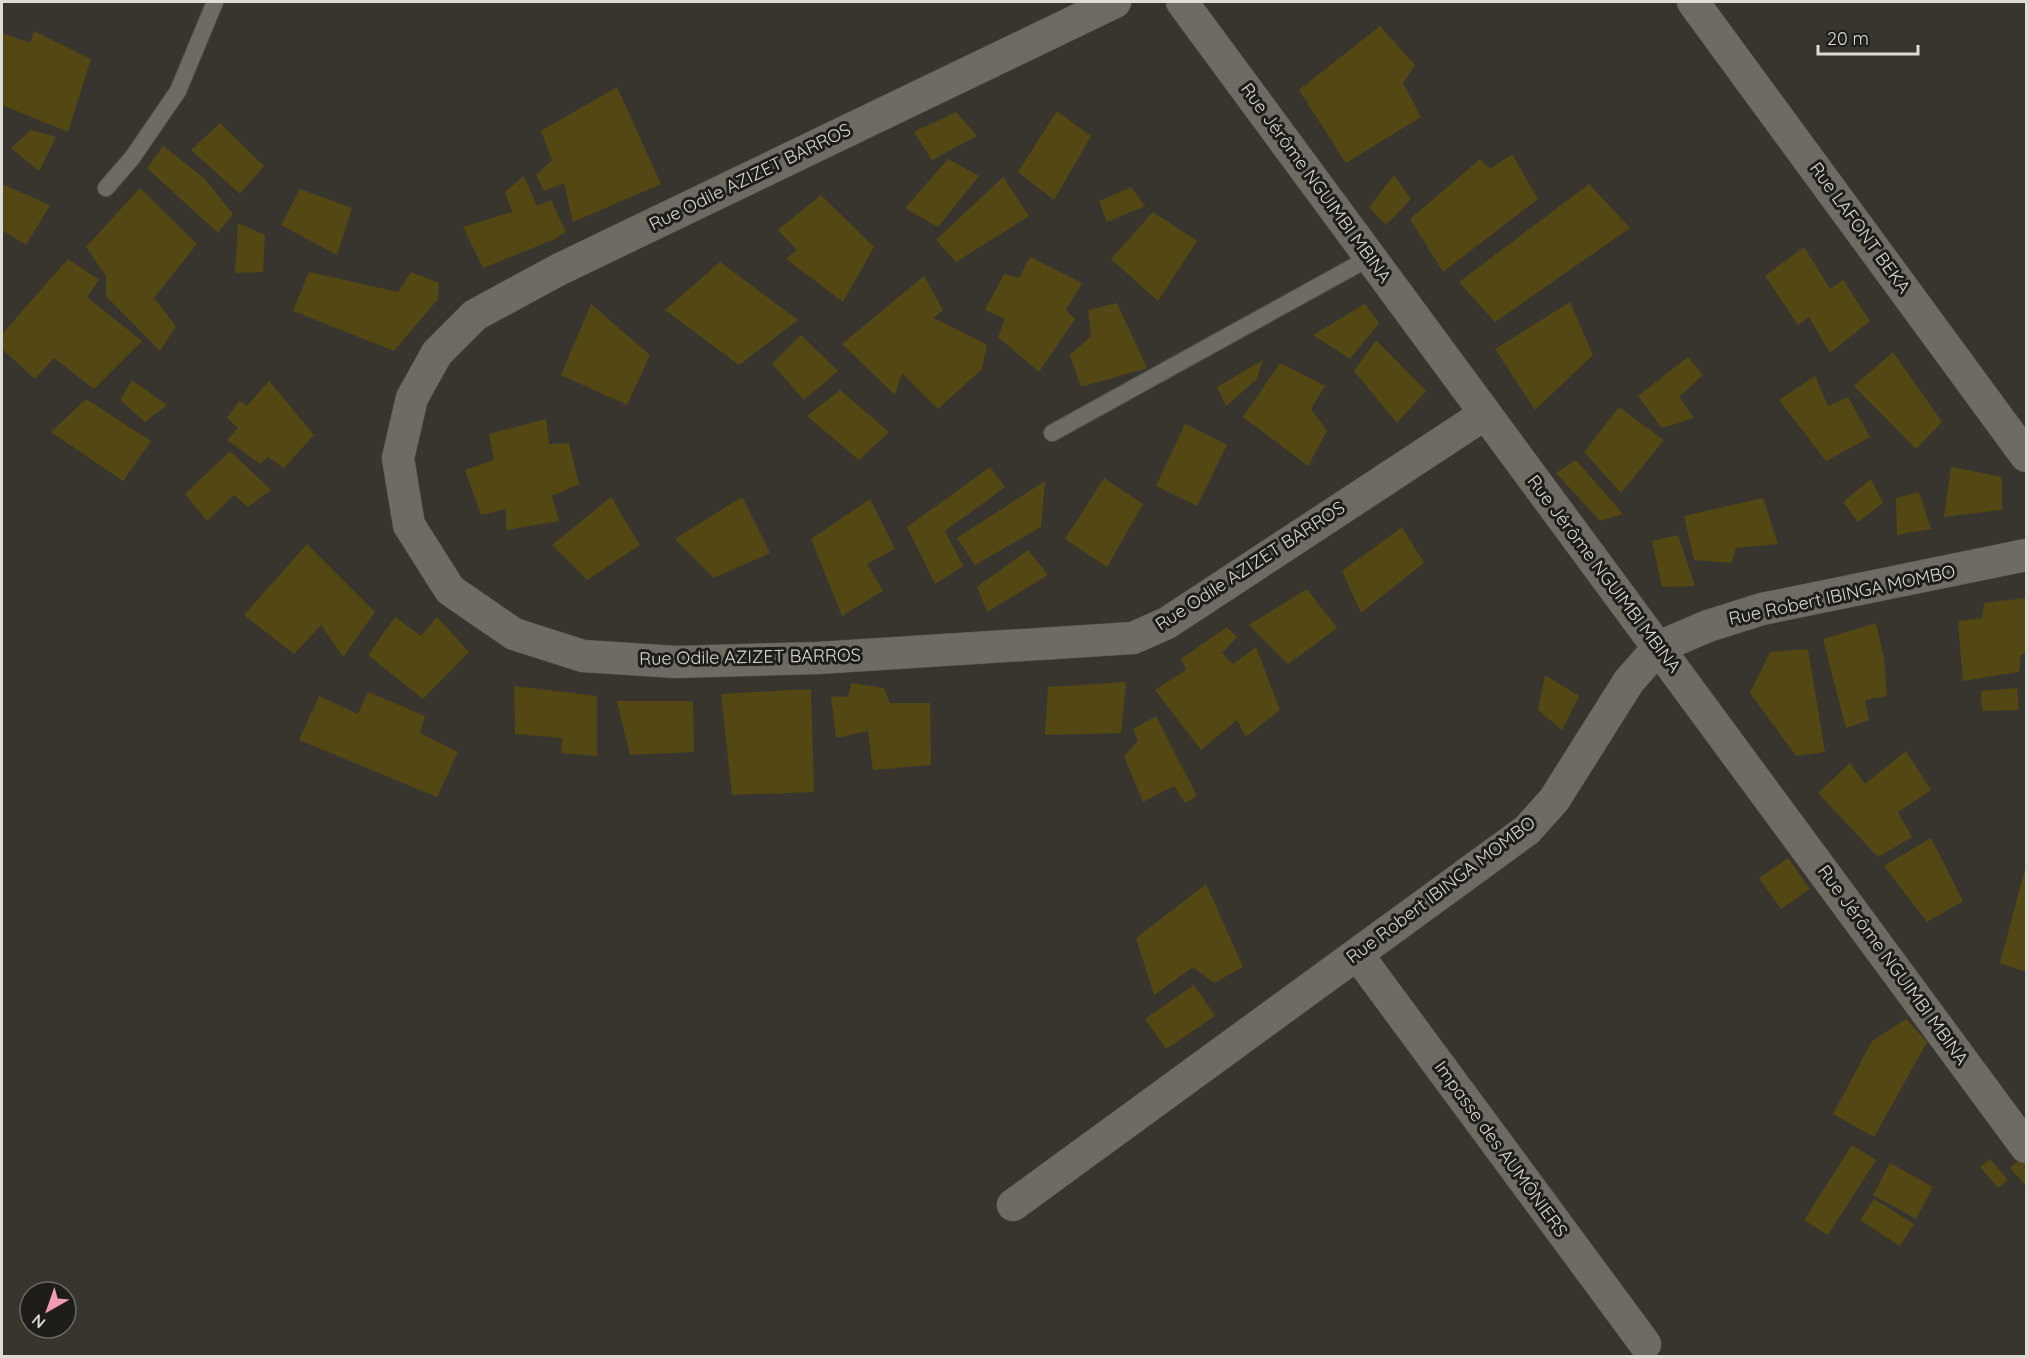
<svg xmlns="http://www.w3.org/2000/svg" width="2028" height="1358" viewBox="0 0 2028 1358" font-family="Quicksand,sans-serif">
<rect width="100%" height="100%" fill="#37352e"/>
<path fill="#534814" d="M 1380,26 L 1415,65 L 1403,83 L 1421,117 L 1346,163 L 1299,90 Z
M 34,31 L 91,59 L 68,132 L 2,105 L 2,33 L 30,43 Z
M 617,87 L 661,184 L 573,222 L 564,183 L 544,191 L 536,175 L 552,160 L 541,131 Z
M 1057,111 L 1091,136 L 1054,200 L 1018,172 Z
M 956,112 L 977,136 L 932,160 L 914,132 Z
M 220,123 L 264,166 L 240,194 L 191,150 Z
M 31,130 L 56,137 L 39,171 L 11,148 Z
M 163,146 L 204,178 L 233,214 L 218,233 L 147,168 Z
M 1512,154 L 1538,199 L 1443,272 L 1410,219 L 1480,159 L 1490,169 Z
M 948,159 L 979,176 L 938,227 L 905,208 Z
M 1394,175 L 1411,199 L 1386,225 L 1369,207 Z
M 524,176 L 537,206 L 551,200 L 566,232 L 553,240 L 483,268 L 463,227 L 512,212 L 505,192 Z
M 1003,177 L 1029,216 L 956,262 L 936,240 Z
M 2,184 L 50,205 L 26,245 L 2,230 Z
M 1589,184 L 1630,228 L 1495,322 L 1459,282 Z
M 1131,187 L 1145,206 L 1107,222 L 1099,201 Z
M 140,188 L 197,244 L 154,298 L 176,326 L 160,351 L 106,296 L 106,276 L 86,247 Z
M 300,189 L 352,208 L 337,255 L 281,225 Z
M 821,195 L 874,247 L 843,302 L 786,259 L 797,250 L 778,230 Z
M 1153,212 L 1197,241 L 1158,301 L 1111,259 Z
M 238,223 L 265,235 L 263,272 L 235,273 Z
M 1804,247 L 1830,289 L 1843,280 L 1870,321 L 1830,353 L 1809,317 L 1798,325 L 1765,276 Z
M 1030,257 L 1082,283 L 1066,310 L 1075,319 L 1039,372 L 998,337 L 1005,319 L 985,310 L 1004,274 L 1019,278 Z
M 68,259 L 99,280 L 87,297 L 142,341 L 94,389 L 54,358 L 35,379 L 2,349 L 2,334 Z
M 720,262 L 798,320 L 739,365 L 665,310 Z
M 309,272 L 398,292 L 411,272 L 439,283 L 438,299 L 394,351 L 293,311 Z
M 924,276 L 943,310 L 933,318 L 987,345 L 982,369 L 938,409 L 902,373 L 895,395 L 842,344 Z
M 1570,302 L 1593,355 L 1535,410 L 1495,349 Z
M 1117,303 L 1147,368 L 1081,387 L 1070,355 L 1091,336 L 1088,310 Z
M 591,304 L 650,355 L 627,405 L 561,375 Z
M 1365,304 L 1379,323 L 1350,359 L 1313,335 Z
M 801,335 L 838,371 L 804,400 L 772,364 Z
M 1376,340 L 1426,391 L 1397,423 L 1354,371 Z
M 1893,352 L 1942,422 L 1916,449 L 1854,386 Z
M 1688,357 L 1703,375 L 1679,397 L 1694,418 L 1662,428 L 1638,396 Z
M 1263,360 L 1257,379 L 1226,406 L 1217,387 Z
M 1280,363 L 1325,386 L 1311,409 L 1327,431 L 1308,466 L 1243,417 Z
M 1815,376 L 1828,406 L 1848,397 L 1870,437 L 1826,461 L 1779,400 Z
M 132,380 L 167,405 L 145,422 L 120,400 Z
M 269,381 L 314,435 L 284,468 L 268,457 L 260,464 L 227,440 L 238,428 L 227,418 L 239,401 L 247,406 Z
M 840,390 L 889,432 L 859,460 L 807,416 Z
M 86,399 L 151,441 L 123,481 L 51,432 Z
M 1619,407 L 1664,440 L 1621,493 L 1584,452 Z
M 546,419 L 549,444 L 569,443 L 579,484 L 552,496 L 559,521 L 506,530 L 506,509 L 481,515 L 465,470 L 494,460 L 489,434 Z
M 1185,424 L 1227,445 L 1197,506 L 1156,486 Z
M 230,451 L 271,490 L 248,507 L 234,495 L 207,521 L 185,494 Z
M 1576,460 L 1623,514 L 1600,521 L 1556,473 Z
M 990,467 L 1005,487 L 945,531 L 963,566 L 935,584 L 907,527 Z
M 1951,467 L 2002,477 L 2002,510 L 1944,517 Z
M 1104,478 L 1143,504 L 1107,567 L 1065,539 Z
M 1871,479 L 1883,503 L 1858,522 L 1843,502 Z
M 1045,481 L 1041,527 L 975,565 L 957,538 Z
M 1919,492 L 1931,529 L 1897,535 L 1896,498 Z
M 611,497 L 640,545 L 587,580 L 552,545 Z
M 742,497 L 770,553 L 714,578 L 675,539 Z
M 1763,498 L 1778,544 L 1736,548 L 1732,563 L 1694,560 L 1684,516 Z
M 870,499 L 895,549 L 867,564 L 883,591 L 842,616 L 811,539 Z
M 1402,527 L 1424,563 L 1361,613 L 1342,571 Z
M 1678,535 L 1695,586 L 1662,587 L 1652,541 Z
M 307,544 L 375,612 L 343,657 L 321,625 L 294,654 L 244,615 Z
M 1028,550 L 1048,575 L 987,612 L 977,587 Z
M 1307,589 L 1337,628 L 1288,664 L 1249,625 Z
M 2026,598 L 2026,653 L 2021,655 L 2019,672 L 1963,681 L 1958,621 L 1982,618 L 1984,603 Z
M 395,617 L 421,636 L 437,617 L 469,652 L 423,699 L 368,655 Z
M 1876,623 L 1884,658 L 1887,696 L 1865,700 L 1869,720 L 1846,728 L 1823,639 Z
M 1227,627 L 1237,637 L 1222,653 L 1233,664 L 1256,647 L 1280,710 L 1246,737 L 1237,720 L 1201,750 L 1155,690 L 1186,670 L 1181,659 Z
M 1808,649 L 1825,752 L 1796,756 L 1750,693 L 1770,652 Z
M 1545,675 L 1579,696 L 1562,730 L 1538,710 Z
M 1126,682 L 1121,733 L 1045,735 L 1048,687 Z
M 851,683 L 884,688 L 890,703 L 930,703 L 931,765 L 873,770 L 868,731 L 836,738 L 831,696 L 848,697 Z
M 514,686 L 597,696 L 597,756 L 561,753 L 562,738 L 515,734 Z
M 2017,688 L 2019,710 L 1982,711 L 1981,691 Z
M 811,689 L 814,792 L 732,795 L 721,694 Z
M 368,692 L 425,716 L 420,733 L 458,752 L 437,797 L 299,740 L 319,696 L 358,714 Z
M 617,701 L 693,701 L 694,752 L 630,755 Z
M 1156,716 L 1197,796 L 1185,803 L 1174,786 L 1143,802 L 1124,756 L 1138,741 L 1133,729 Z
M 1906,751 L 1931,790 L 1898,812 L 1912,837 L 1878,857 L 1818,793 L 1850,763 L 1865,784 Z
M 1931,838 L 1963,901 L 1927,922 L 1884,866 Z
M 1788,858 L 1810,889 L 1781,909 L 1759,878 Z
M 2026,865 L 2026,972 L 2000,963 Z
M 1206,884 L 1243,967 L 1214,983 L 1193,967 L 1154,995 L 1136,938 Z
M 1194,985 L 1215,1016 L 1166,1049 L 1145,1019 Z
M 1906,1019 L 1927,1042 L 1874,1137 L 1833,1114 L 1872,1041 Z
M 1852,1145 L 1876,1160 L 1828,1235 L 1804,1220 Z
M 2023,1157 L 2026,1162 L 2026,1186 L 2010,1168 Z
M 1990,1159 L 2008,1180 L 1998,1188 L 1980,1167 Z
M 1890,1163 L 1933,1187 L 1916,1219 L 1873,1195 Z
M 1874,1199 L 1914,1224 L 1900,1246 L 1860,1220 Z"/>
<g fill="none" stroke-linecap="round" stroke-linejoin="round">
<defs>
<path id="lane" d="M 106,188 L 132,158 L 178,91 L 215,2
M 1052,433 L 1371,257"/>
<path id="street" d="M 1115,2 L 558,270 L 475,315 L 437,353 L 412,398 L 398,458 L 409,525 L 450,590 L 514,634 L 583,656 L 676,662 L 818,658 L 1133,638 L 1167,623 L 1485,414
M 1182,2 L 2026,1147
M 1693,2 L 2026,456
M 1357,954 L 1645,1344
M 1013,1205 L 1527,830 L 1554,800 L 1629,681 L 1659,647 L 1708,626 L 1762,609 L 2026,555"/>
</defs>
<use href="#lane" stroke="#54524c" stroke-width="18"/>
<use href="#street" stroke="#54524c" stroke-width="33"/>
<use href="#lane" stroke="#6d6b63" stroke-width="16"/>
<use href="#street" stroke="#6d6b63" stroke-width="32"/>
</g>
<g text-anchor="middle" stroke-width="6" stroke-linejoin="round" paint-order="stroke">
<g font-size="18" fill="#dcdbd6" stroke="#1e1d19">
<text transform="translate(750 177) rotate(-26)" y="6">Rue Odile AZIZET BARROS</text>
<text transform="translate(1316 183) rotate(54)" y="6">Rue Jérôme NGUIMBI MBINA</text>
<text transform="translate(1860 228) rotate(54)" y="6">Rue LAFONT BEKA</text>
<text transform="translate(1250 566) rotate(-33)" y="6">Rue Odile AZIZET BARROS</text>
<text transform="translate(1604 574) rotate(53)" y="6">Rue Jérôme NGUIMBI MBINA</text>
<text transform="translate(1842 595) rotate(-12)" y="6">Rue Robert IBINGA MOMBO</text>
<text transform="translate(750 657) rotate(-1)" y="6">Rue Odile AZIZET BARROS</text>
<text transform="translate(1441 890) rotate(-37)" y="6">Rue Robert IBINGA MOMBO</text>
<text transform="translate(1893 965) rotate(54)" y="6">Rue Jérôme NGUIMBI MBINA</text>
<text transform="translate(1501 1149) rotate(54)" y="6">Impasse des AUMÔNIERS</text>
</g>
</g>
<rect width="2028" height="1358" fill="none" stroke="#dcdbd6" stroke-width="6"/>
<g transform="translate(48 1310) rotate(220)"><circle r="28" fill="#1e1d19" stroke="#6a6965" stroke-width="1.5"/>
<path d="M0-4.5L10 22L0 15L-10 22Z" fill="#f19ab1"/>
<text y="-9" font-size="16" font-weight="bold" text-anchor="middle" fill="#dcdbd6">N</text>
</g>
<path d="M1818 45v9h100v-9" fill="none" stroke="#dcdbd6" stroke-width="3"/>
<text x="1827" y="45" font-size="18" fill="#dcdbd6" stroke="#1e1d19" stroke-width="4.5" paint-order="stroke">20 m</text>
</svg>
